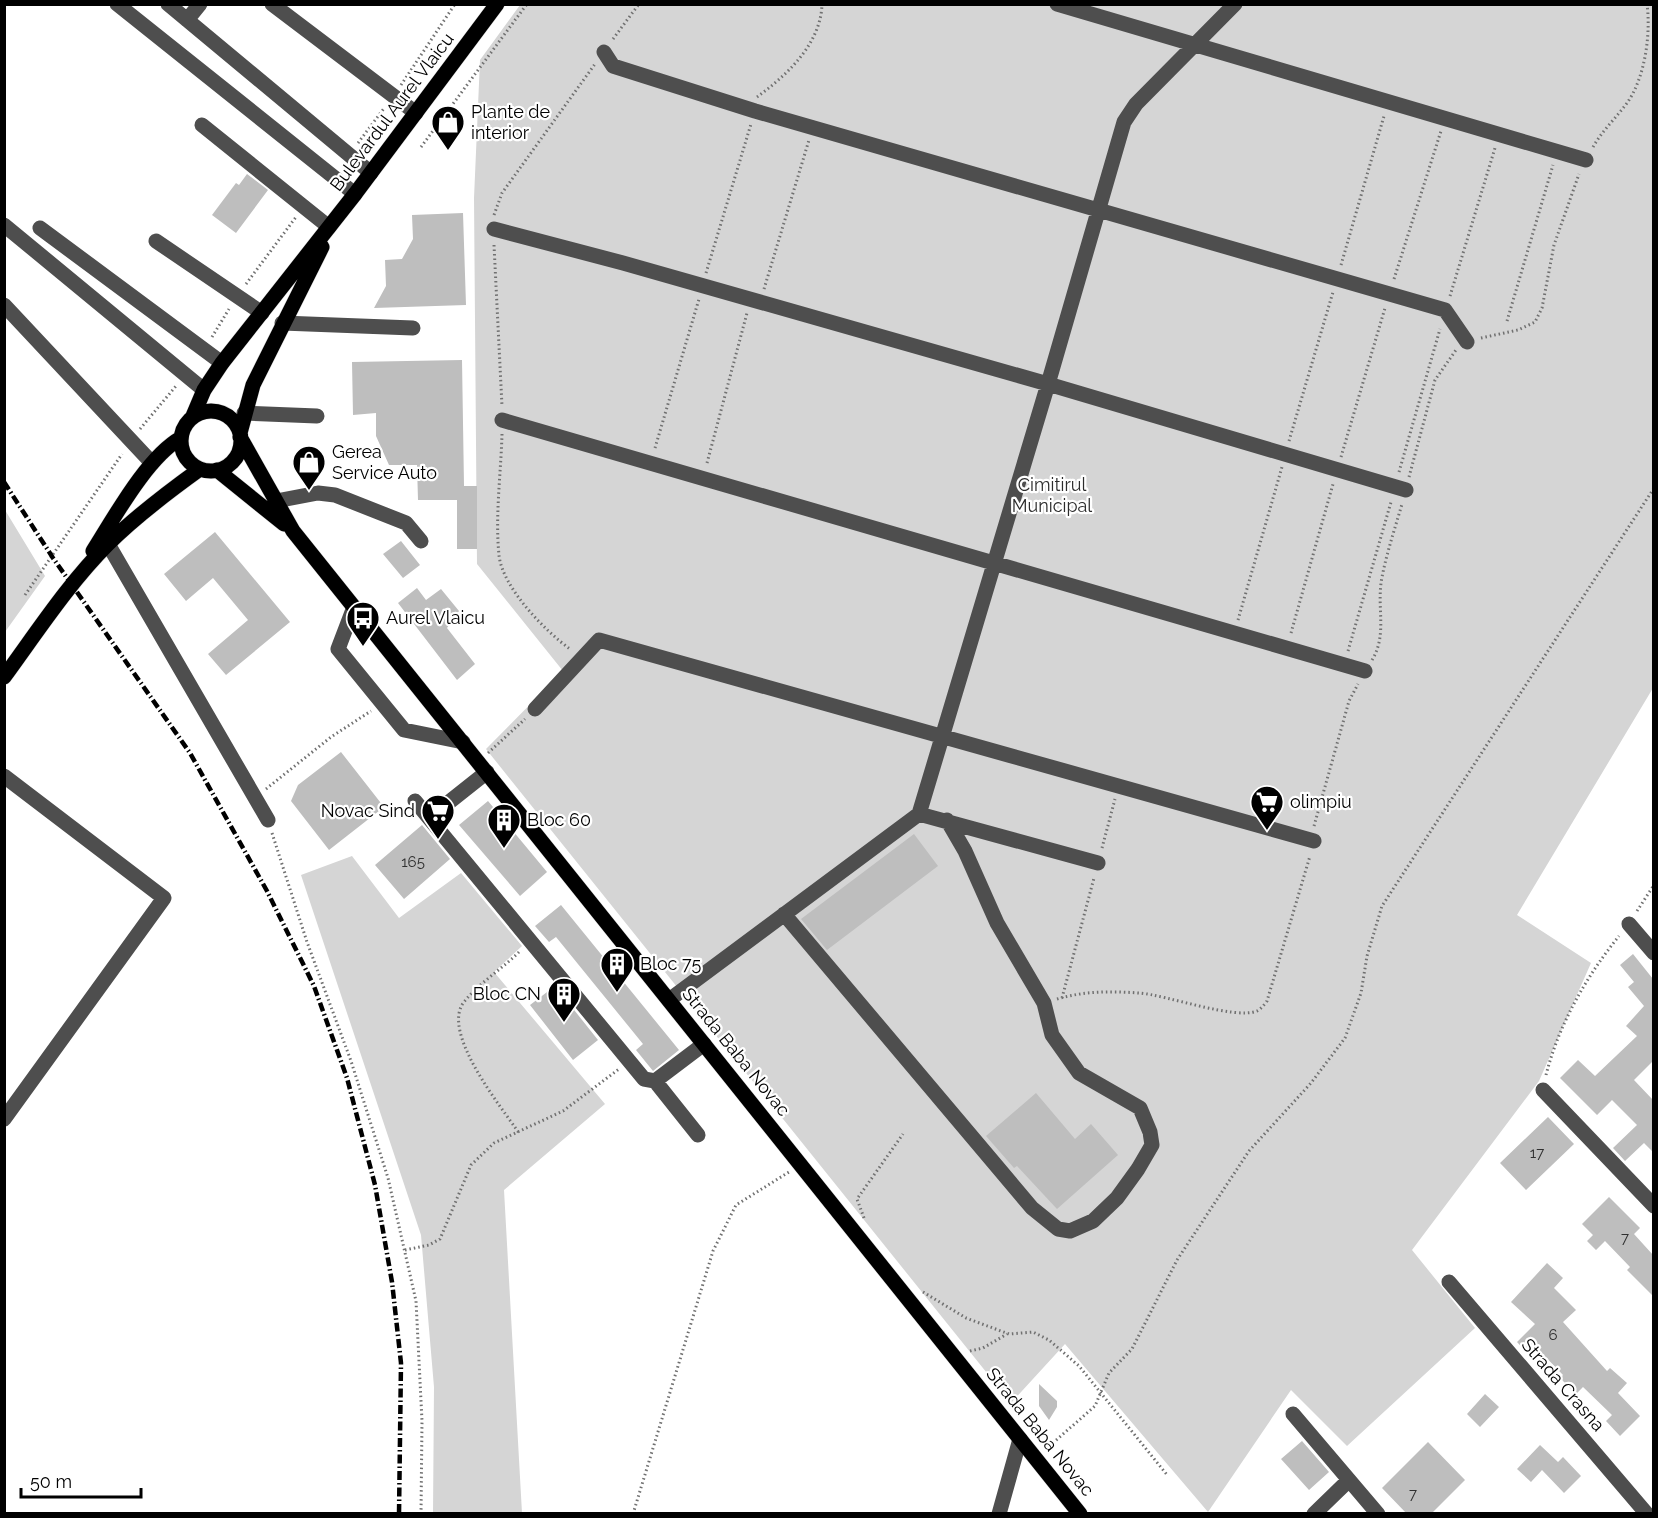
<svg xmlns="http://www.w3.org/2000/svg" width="1658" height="1518" viewBox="0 0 1658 1518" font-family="Raleway,sans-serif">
<rect width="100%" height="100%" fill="#fff"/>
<path fill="#d5d5d5" d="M 520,5 L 1653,5 L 1653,688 L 1517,915 L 1591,963 L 1539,1081 L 1412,1250 L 1475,1328 L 1347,1446 L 1291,1390 L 1208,1512 L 1065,1344 L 1011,1403 L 486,749 L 563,671 L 477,564 L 474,198 L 480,60 Z
M 5,510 L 45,576 L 5,632 Z
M 352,856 L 399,918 L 461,873 L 522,946 L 494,972 L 605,1104 L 504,1190 L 522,1513 L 433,1513 L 434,1387 L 421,1235 L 301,875 Z"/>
<path fill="#bebebe" d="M 247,174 L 268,190 L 236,233 L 212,215 L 236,183 L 239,185 Z
M 463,213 L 466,305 L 374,308 L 386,286 L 385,260 L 402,259 L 413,239 L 412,215 Z
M 462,360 L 464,486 L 477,486 L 477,549 L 457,549 L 457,500 L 418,500 L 417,465 L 389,465 L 376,436 L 376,413 L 353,415 L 352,362 Z
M 215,532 L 290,622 L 226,675 L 208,654 L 248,620 L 213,578 L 186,601 L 164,574 Z
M 401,541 L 420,565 L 403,578 L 383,554 Z
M 417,588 L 426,600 L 441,589 L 459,611 L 447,628 L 475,664 L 457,680 L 398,603 Z
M 341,752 L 384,807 L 329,850 L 291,801 L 298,785 Z
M 488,801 L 547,872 L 520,896 L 459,825 Z
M 422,825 L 450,859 L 404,899 L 375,865 Z
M 914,834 L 938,866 L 827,950 L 801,919 Z
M 561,905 L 679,1050 L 653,1071 L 636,1050 L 643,1044 L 556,937 L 549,942 L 535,926 Z
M 1633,954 L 1653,979 L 1653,1061 L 1634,1080 L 1653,1100 L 1653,1152 L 1644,1143 L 1625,1161 L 1613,1148 L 1637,1125 L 1612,1100 L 1597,1115 L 1560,1078 L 1578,1060 L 1595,1076 L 1637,1036 L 1626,1026 L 1644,1006 L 1628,987 L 1634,982 L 1620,965 Z
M 555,986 L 598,1040 L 573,1060 L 530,1005 Z
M 1036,1093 L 1075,1139 L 1091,1124 L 1118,1155 L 1057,1209 L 1017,1166 L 1014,1168 L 986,1136 Z
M 1548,1117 L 1574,1144 L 1526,1190 L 1500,1163 Z
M 1609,1197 L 1640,1228 L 1634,1234 L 1653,1255 L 1653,1296 L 1627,1270 L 1630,1267 L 1605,1241 L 1596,1250 L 1587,1241 L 1593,1235 L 1582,1224 Z
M 1547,1263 L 1563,1278 L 1554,1288 L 1576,1310 L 1563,1322 L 1607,1371 L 1610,1368 L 1627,1383 L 1618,1393 L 1640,1416 L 1620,1436 L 1606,1421 L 1612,1415 L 1583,1387 L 1576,1394 L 1560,1378 L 1563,1375 L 1536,1347 L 1528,1354 L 1517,1342 L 1535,1324 L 1511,1302 Z
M 1039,1384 L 1057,1401 L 1057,1407 L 1049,1420 L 1039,1406 Z
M 1485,1394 L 1499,1407 L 1480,1427 L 1467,1414 Z
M 1302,1441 L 1329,1472 L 1309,1490 L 1281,1459 Z
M 1428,1442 L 1465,1480 L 1431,1514 L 1407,1514 L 1382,1488 Z
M 1540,1445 L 1558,1462 L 1563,1457 L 1581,1476 L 1564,1493 L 1542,1470 L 1531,1482 L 1517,1469 Z"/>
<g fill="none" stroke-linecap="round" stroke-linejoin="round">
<defs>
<path id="major" d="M181 441a30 30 0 1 1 60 0a30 30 0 1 1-60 0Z
M 193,416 L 204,390 L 222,363 L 355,194 L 497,4
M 240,433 L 253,385 L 322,247
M 240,437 L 293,531 L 1080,1514
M 217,470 L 284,524
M 93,551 C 114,518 147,457 181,438
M 4,677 C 37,632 68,584 108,544 C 136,516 168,492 200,469"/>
</defs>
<use href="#major" stroke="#dbdbdb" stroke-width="16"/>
<path stroke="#707070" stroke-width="3" stroke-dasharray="1.5 3" stroke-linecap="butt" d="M 613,39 L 639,4
M 401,85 L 455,4
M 757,97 C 786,76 821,44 822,4
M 358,143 L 385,107
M 421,147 L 527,4
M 1593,147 C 1602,131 1616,118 1627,103 C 1645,78 1651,34 1647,4
M 494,215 L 502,193 L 595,64
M 494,245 L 502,406
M 1341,265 L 1384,116
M 706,273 L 751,124
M 1394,279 L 1441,131
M 246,284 L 296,217
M 764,289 L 809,140
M 1450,296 L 1495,148
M 1507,321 L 1553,165
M 212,337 L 229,309
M 1481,338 L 1518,330 L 1535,322 L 1542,308 L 1554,245 L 1579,174
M 140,429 L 176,386
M 502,434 C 501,472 495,517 499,555 C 502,587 545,631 570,649
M 1289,441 L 1333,292
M 655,448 L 699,299
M 1341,457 L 1385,308
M 707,463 L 747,313
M 1399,472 L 1440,329
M 1409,477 L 1435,380 L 1456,350
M 25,595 L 122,454
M 1238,620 L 1282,467
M 1291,633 L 1333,484
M 1348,651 L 1391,502
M 1372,660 C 1388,634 1376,607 1382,577 C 1387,552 1395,528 1402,504
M 488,753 L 525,719
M 266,789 L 331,737 L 371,711
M 1314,826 L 1349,701 L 1358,684
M 272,833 L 307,942 L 351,1061 L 388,1178 L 416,1301 L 422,1421 L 421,1514
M 1102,848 L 1115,799
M 1637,911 L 1654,885
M 519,952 C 502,969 479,983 464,1002 C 440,1032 502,1108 519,1133
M 1062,998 L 1094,878
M 1057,999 C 1084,991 1111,991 1139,993 C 1167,995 1234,1020 1257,1011 C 1261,1009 1264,1005 1267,1001 L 1310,856
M 1546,1075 C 1559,1024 1586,977 1619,936
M 864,1218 L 857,1199 L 903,1134
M 405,1250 L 429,1245 L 440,1239 L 471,1165 L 494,1143 L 563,1111 L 619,1069
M 923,1292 L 966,1318 L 1009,1334 L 1033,1332 L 1049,1340 L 1079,1366 L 1168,1476
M 970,1351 L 983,1348 L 1007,1334
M 1046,1449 L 1095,1406 L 1109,1373 L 1132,1349 L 1177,1260 L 1249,1151 L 1311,1083 L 1345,1038 L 1361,993 L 1367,956 L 1382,906 L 1654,488
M 633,1514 L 713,1251 L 736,1205 L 789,1172"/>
<path stroke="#4e4e4e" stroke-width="15" d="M 117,4 L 355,194
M 168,4 L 371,173
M 272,4 L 416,113
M 1057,4 L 1586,160
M 187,20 L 200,4
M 604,52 L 613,66 L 755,111 L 1445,310 L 1467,342
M 202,125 L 329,227
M 4,225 L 204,390
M 40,228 L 222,363
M 494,229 L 623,263 L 1048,384 L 1406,490
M 156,241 L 262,313
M 4,305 L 152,463
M 282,323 L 413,328
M 244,413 L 317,416
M 502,420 L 1365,671
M 276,501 L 318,493 L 335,495 L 406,523 L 421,541
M 108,544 L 268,820
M 354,607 L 338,649 L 404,730 L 463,742
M 535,709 L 599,640 L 1314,841
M 4,776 L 164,898 L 4,1119
M 415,801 L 644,1079 L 655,1081 L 704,1044
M 919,814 L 1048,384 L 1124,122 L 1136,104 L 1235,4
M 429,818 L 487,772
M 784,914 L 1032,1208 L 1058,1229 L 1070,1231 L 1093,1221 L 1117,1198 L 1138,1169 L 1152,1145 L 1150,1132 L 1140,1108 L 1079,1073 L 1052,1035 L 1044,1003 L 997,923 L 965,851 L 947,820
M 1629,924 L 1654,953
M 669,1000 L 919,814 L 1098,863
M 655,1081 L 698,1135
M 1543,1090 L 1654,1206
M 1449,1282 L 1647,1514
M 1293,1414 L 1378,1514
M 999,1514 L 1020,1439
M 1314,1514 L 1349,1480"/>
<use href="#major" stroke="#000" stroke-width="15"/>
<path stroke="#000" stroke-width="4.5" stroke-dasharray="9 3 1.5 3" stroke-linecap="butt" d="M 4,482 L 53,558 L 190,753 L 267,891 L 314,986 L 347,1078 L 375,1185 L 392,1282 L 401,1363 L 399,1514"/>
</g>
<defs>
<symbol id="shop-pin" viewBox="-11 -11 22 30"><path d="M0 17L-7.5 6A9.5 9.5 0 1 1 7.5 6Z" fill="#000" stroke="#fff"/><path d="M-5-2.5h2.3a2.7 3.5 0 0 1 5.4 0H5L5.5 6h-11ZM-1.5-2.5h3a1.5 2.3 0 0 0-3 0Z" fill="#fff"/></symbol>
<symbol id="bus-pin" viewBox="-11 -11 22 30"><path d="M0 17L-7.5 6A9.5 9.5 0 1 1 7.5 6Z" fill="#000" stroke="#fff"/><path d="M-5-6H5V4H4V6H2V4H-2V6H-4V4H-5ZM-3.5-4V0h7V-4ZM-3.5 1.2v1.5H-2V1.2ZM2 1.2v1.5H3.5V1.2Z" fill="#fff"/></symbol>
<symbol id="supermarket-pin" viewBox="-11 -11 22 30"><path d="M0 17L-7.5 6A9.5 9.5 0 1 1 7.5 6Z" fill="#000" stroke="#fff"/><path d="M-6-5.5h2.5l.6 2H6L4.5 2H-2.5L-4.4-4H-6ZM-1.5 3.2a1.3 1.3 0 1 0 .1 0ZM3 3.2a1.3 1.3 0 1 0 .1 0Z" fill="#fff"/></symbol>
<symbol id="building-pin" viewBox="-11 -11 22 30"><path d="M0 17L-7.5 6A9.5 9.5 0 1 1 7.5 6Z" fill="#000" stroke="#fff"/><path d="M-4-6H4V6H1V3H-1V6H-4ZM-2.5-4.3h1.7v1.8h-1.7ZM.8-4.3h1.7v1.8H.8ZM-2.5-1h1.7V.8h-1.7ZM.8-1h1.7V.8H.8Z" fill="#fff"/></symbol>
</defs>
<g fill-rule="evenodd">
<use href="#shop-pin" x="429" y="103" width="38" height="52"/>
<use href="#shop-pin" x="290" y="443" width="38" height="52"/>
<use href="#bus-pin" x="344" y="599" width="38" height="52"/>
<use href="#supermarket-pin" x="1248" y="783" width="38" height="52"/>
<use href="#supermarket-pin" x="419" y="792" width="38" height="52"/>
<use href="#building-pin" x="485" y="801" width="38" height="52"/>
<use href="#building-pin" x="598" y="945" width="38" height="52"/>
<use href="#building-pin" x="545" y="975" width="38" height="52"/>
</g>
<g text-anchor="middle" stroke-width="4.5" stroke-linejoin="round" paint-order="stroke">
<g font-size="15" fill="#303030">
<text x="413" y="867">165</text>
<text x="1537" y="1158">17</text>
<text x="1625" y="1243">7</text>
<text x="1553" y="1340">6</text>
<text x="1413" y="1499">7</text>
</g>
<g font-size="18" fill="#000" stroke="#fff">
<text transform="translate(392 112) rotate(-53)" y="6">Bulevardul Aurel Vlaicu</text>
<text transform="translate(736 1052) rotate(51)" y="6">Strada Baba Novac</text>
<text transform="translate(1563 1385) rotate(49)" y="6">Strada Crasna</text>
<text transform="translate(1040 1432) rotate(51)" y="6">Strada Baba Novac</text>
</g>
<g font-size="18" fill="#000" stroke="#fff" text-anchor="start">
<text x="471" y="118">Plante de<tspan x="471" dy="21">interior</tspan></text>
<text x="332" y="458">Gerea<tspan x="332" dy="21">Service Auto</tspan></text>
<text x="386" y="624">Aurel Vlaicu</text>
<text x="1290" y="808">olimpiu</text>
<text x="415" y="817" text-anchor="end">Novac Sind</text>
<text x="527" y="826">Bloc 60</text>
<text x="640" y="970">Bloc 75</text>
<text x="541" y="1000" text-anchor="end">Bloc CN</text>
</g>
<g font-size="18" fill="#2c2c2c" stroke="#fff">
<text x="1052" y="491">Cimitirul<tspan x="1052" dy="21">Municipal</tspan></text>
</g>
</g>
<rect width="1658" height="1518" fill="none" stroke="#000000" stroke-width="12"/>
<path d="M21 1488v9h120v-9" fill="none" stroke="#000000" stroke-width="3"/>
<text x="30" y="1488" font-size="18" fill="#000000" stroke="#ffffff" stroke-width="4.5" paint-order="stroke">50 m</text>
</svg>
